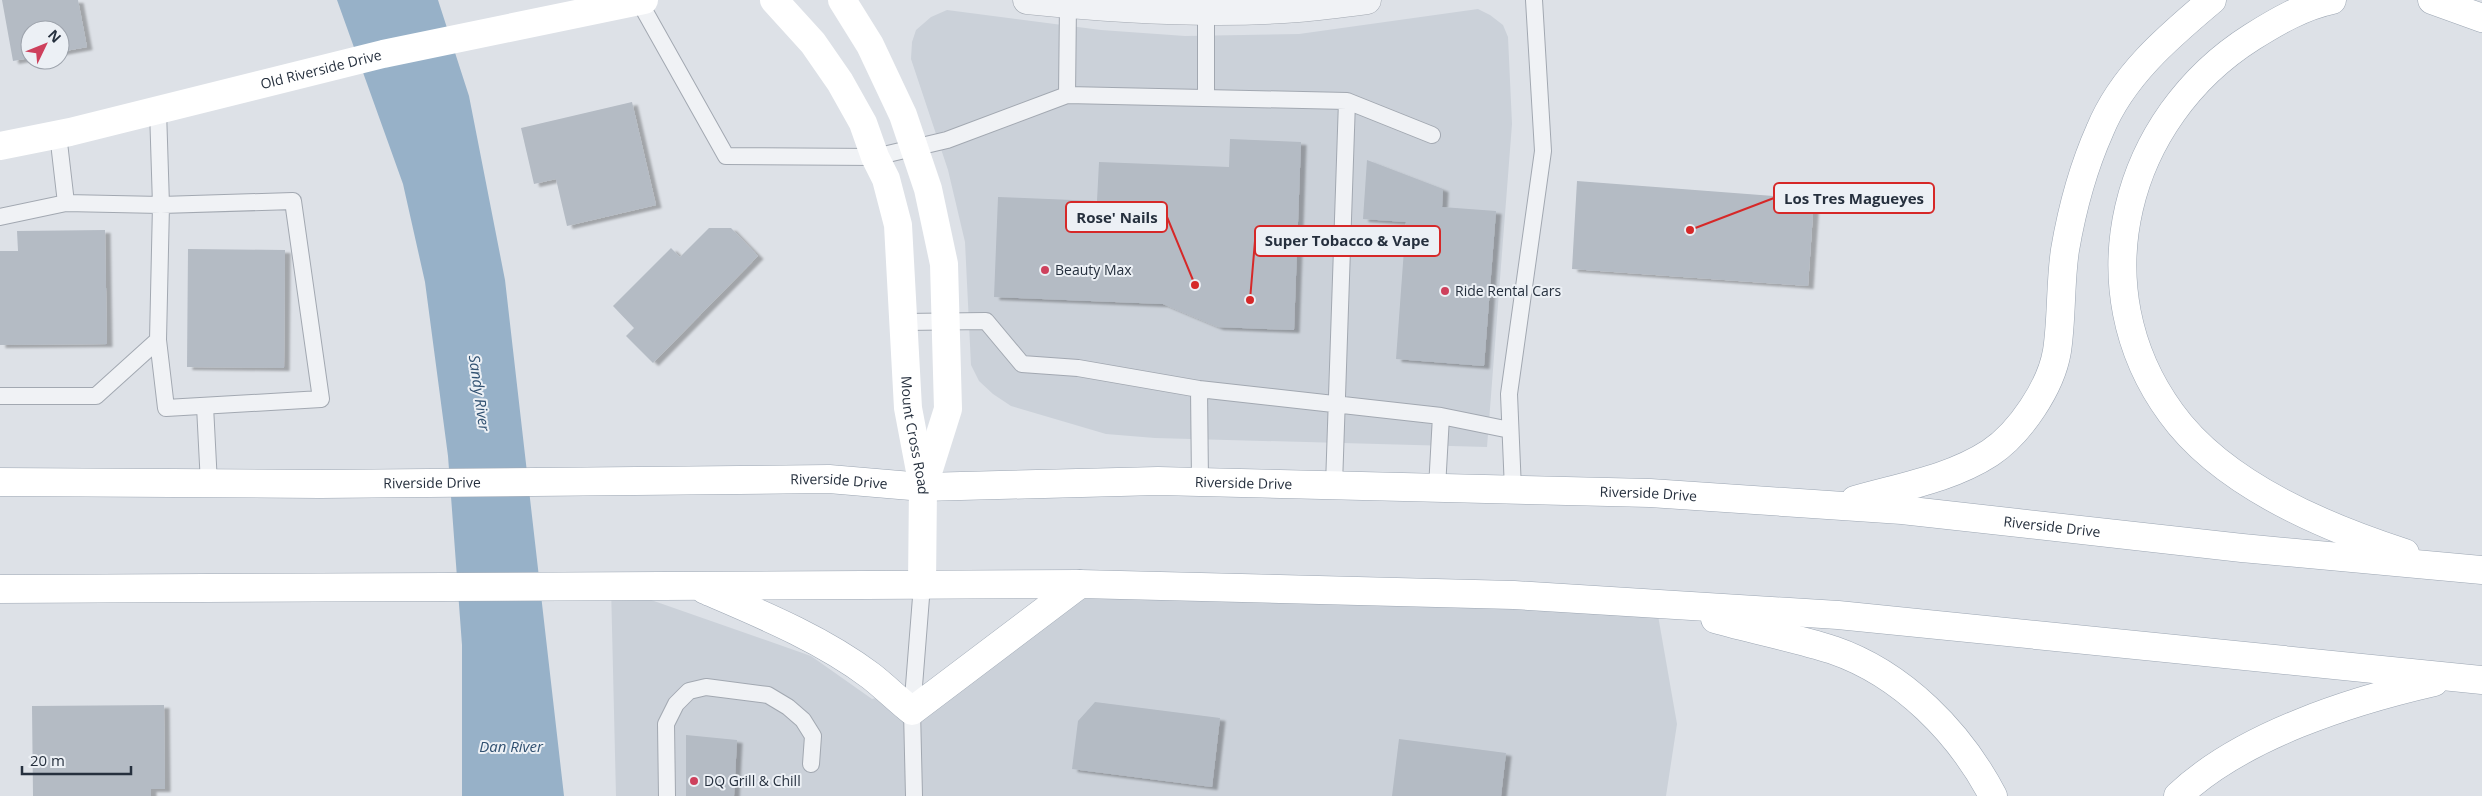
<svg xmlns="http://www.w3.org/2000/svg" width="2482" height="796" viewBox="0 0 2482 796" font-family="'Open Sans',sans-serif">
<defs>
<filter id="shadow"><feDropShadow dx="5.5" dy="3" stdDeviation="1" flood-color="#0004"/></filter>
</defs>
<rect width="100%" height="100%" fill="#dde1e7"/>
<path fill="#cbd1d9" d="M 1478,9 L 1490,15 L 1503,25 L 1508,37 L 1512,124 L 1487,447 L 1155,438 L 1106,434 L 1011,406 L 993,394 L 979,381 L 971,365 L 965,242 L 948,170 L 911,59 L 912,42 L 916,30 L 931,17 L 947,10 L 1101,30 L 1185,36 L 1299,34 Z
M 1080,584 L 1656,604 L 1677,724 L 1666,796 L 616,796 L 611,586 L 811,656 L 872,699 L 946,681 Z"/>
<path fill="#97b1c8" d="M 337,0 L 438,0 L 469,96 L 505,280 L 564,796 L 462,796 L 462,645 L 448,456 L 425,282 L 403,184 Z"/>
<path fill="#b4bbc4" filter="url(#shadow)" d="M 2,0 L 78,0 L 87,47 L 60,52 L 60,30 L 30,30 L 30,58 L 13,61 Z
M 632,102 L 656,205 L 567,226 L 556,179 L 534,184 L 521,128 Z
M 1230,139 L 1301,142 L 1294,330 L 1218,327 L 1163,304 L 994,297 L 998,197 L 1097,201 L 1099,162 L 1229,167 Z
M 1367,160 L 1443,189 L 1442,207 L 1496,211 L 1484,366 L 1396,359 L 1406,222 L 1363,219 Z
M 1577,181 L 1814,199 L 1808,286 L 1572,269 Z
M 709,228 L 731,228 L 758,256 L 653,363 L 626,336 L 634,328 L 613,306 L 671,248 L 680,257 Z
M 105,230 L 107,344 L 0,345 L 0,251 L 18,251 L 17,231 Z
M 188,249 L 285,250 L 284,368 L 187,367 Z
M 1095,702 L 1220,718 L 1212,787 L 1072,769 L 1078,721 Z
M 164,705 L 165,789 L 151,789 L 151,796 L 33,796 L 32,706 Z
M 686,735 L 737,740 L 734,796 L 686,796 Z
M 1399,739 L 1506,753 L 1501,796 L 1392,796 Z"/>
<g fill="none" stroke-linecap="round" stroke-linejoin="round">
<defs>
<path id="lane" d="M 639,1 L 726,156 L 875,157 L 947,140 L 1067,95 L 1347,101 L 1432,135
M 1206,11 L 1206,98
M 1067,95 L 1068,4
M 66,203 L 161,205 L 293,201 L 321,399 L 166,408 L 158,340
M 0,217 L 66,203 L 58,134
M 904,322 L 986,321 L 1022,364 L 1078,368 L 1199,389 L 1441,416 L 1510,430
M 1199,389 L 1200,482
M 0,396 L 96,396 L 158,340 L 161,205 L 158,110
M 205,406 L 209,484
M 1334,485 L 1347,101
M 1437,488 L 1441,416
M 1513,490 L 1509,394 L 1543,151 L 1534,0
M 667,796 L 666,724 L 676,704 L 689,691 L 706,687 L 768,695 L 788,707 L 803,720 L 813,736 L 811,764
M 914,796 L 912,711 L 922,585"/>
<path id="street" d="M 1027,0 C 1116,9 1209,15 1298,8 C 1321,6 1344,3 1367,0"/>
<g id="primary">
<path d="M 2332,0 C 2303,6 2276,22 2252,37 C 2124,118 2079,287 2171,413 C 2222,484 2324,527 2405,553"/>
<path d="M 2432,0 L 2482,18"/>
<path id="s3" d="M 0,482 L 320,484 L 829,479 L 923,487 L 1158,481 L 1650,493 L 1902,510 L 2242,548 L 2482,570"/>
<path d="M 1855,500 C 1900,487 1950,479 1990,453 C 2020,433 2051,387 2057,351 C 2062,318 2060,283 2065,250 C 2072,209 2083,168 2100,130 C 2122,76 2168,37 2212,0"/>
<path d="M 0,589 L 1080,584 L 1514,595 L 1838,615 L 2482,680"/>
<path d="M 705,590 C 761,614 822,639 871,676 C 885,687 898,700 912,711 L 1080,584"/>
<path d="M 1715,619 C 1754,630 1795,638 1833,650 C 1903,674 1960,733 1993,796"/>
<path d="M 2178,796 C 2241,736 2351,701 2434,682"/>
</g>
</defs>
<use href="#lane" stroke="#a2a8b1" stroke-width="18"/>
<use href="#street" stroke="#a2a8b1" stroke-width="29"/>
<use href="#primary" stroke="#9ca6b3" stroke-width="29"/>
<use href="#lane" stroke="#f0f2f5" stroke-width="16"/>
<use href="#street" stroke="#f0f2f5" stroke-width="28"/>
<g stroke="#fff" stroke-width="28">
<path id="s1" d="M 774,0 L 813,43 L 840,82 L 863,123 L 875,157 L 886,179 L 898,225 L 908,408 L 923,487 L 922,585"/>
<path d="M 842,0 L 870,45 L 903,115 L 928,189 L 944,264 L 948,409 L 924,485"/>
<path id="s2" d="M 0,146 L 70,132 L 383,54 L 644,0"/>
</g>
<use href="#primary" stroke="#fff" stroke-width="28"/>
</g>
<g fill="#ce405c" stroke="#ecf0f5" stroke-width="2">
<circle cx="1045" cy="270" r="5"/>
<circle cx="1445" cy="291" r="5"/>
<circle cx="694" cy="781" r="5"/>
</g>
<g text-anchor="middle" stroke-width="4" stroke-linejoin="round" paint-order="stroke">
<g font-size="14" fill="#26303e" stroke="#ecf0f5">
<text dy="5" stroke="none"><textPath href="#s2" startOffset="330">Old Riverside Drive</textPath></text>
<text dy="5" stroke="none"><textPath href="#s1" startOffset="472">Mount Cross Road</textPath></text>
<text dy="5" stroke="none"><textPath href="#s3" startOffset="839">Riverside Drive</textPath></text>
<text dy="5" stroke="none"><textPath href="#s3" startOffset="432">Riverside Drive</textPath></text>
<text dy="5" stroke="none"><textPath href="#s3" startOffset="1244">Riverside Drive</textPath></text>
<text dy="5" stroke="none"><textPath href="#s3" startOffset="1649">Riverside Drive</textPath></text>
<text dy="5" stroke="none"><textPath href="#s3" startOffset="2054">Riverside Drive</textPath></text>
</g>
<g font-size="14" fill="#26303e" stroke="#ecf0f5" text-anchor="start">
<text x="1055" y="275">Beauty Max</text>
<text x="1455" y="296">Ride Rental Cars</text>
<text x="704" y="786">DQ Grill &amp; Chill</text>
</g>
<g font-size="15" font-style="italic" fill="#315171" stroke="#ecf0f5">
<text transform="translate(479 393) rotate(82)" y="5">Sandy River</text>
<text x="511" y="752">Dan River</text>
</g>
</g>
<path fill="none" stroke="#d62828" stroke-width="2" d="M1690 230L1774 198M1195 285L1167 217M1250 300L1255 241"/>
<g fill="#d62828" stroke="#ecf0f5" stroke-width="2">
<circle cx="1690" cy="230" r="5"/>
<circle cx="1195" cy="285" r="5"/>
<circle cx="1250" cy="300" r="5"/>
</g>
<g fill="#ecf0f5" stroke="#d62828" stroke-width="2">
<rect x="1774" y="183" width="160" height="30" rx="5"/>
<rect x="1066" y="202" width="101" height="30" rx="5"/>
<rect x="1255" y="226" width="185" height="30" rx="5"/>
</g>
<g font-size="15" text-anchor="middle" font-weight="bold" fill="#26303e">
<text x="1854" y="204">Los Tres Magueyes</text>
<text x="1117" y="223">Rose' Nails</text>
<text x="1347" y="246">Super Tobacco &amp; Vape</text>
</g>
<g transform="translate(45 45) rotate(47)"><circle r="24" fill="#ecf0f5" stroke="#9da3ac"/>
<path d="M0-4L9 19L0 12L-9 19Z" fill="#ce405c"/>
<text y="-8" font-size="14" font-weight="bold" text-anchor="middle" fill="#26303e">N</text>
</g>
<path d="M22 766v8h109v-8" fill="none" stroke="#26303e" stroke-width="2.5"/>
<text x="30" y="766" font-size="15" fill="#26303e" stroke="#ecf0f5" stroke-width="4" paint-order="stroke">20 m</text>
</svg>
